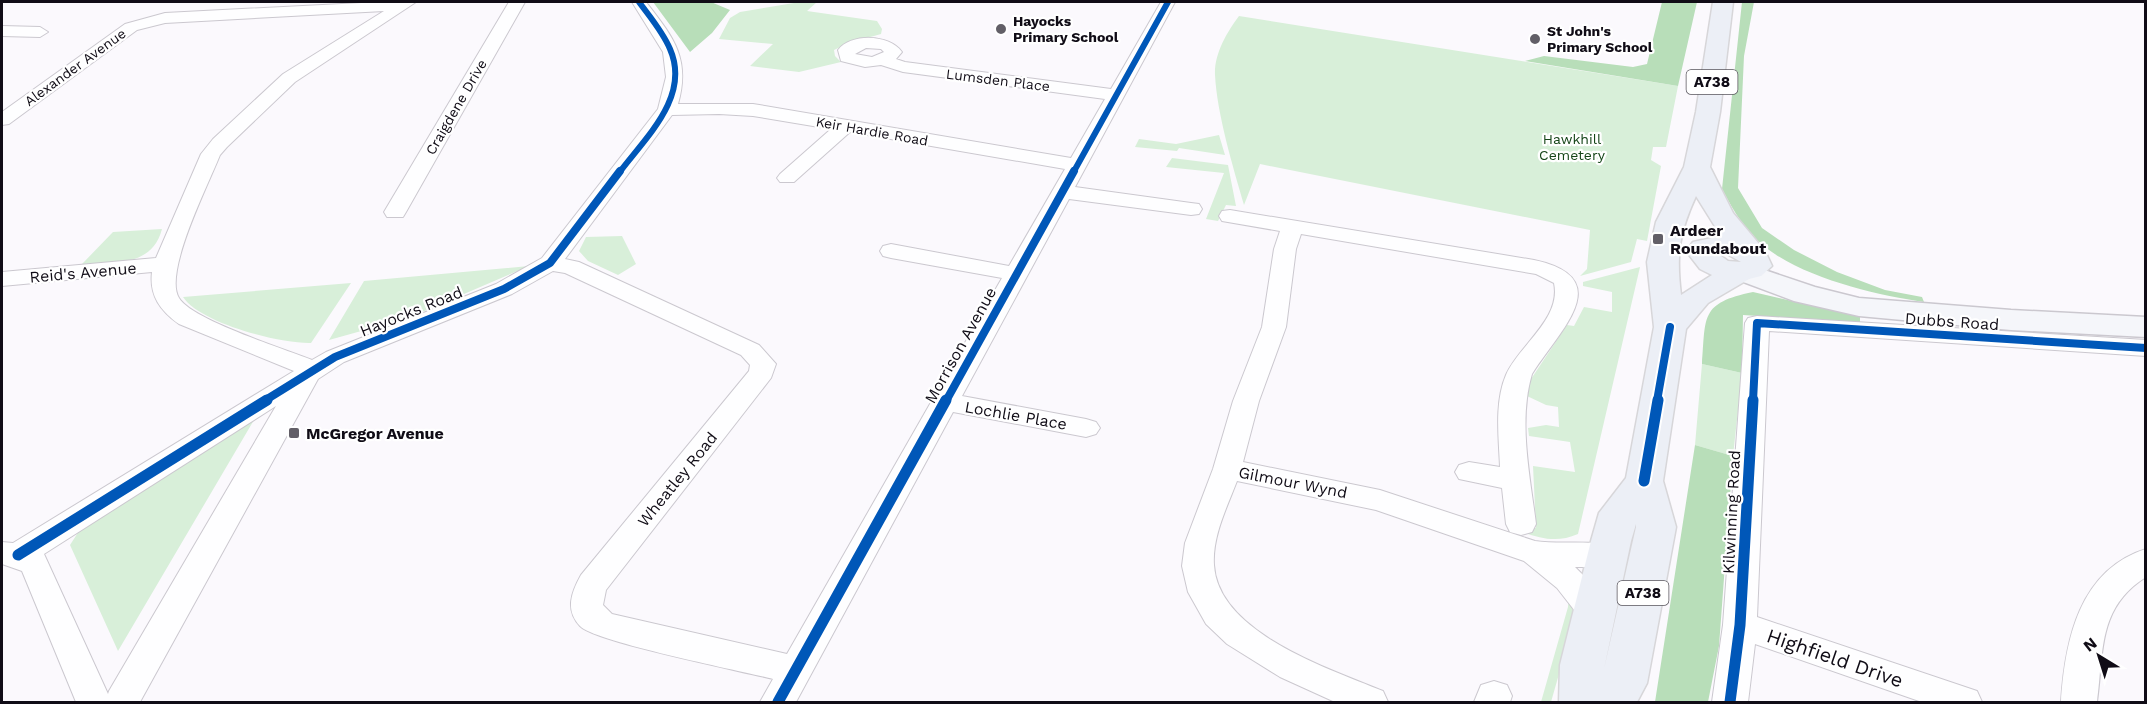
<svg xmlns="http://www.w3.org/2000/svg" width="2147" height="704" viewBox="0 0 2147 704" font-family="'Work Sans',sans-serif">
<rect width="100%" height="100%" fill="#fbf9fd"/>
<path fill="#d8efd9" d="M 800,2 L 817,2 L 807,11 L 877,21 L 882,29 L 881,34 L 849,43 L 834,50 L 835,56 L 841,62 L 799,72 L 750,66 L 773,44 L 719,39 L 730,18 L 740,12 Z
M 1239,16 L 1678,86 L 1666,147 L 1653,147 L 1651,160 L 1661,166 L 1647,241 L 1637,239 L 1631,262 L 1580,276 L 1587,269 L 1590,230 L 1260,164 L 1244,205 C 1233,167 1217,114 1215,75 C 1214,54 1227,32 1239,16 Z
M 1219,135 L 1225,155 L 1179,148 L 1177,151 L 1135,147 L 1139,139 L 1176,144 Z
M 1172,158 L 1228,165 L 1236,206 L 1226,205 L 1218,221 L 1206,219 L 1224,173 L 1166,167 Z
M 162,229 C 152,267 115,262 82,264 L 113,232 Z
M 622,236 L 636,264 L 618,275 L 588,261 L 579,251 L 586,237 Z
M 529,266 L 408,318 L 329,340 L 364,281 Z
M 1640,267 L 1578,534 C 1553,545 1535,536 1510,528 L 1509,525 L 1536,528 L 1533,466 L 1575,472 L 1570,442 L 1529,436 L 1528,428 L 1546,425 L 1559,427 L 1558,407 L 1546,405 L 1527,396 L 1529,382 L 1567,325 L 1574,326 L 1584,307 L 1612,312 L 1612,292 L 1583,286 L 1583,282 Z
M 351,283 L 311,343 C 280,344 200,323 183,297 Z
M 1702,364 L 1742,373 L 1733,456 L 1695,445 Z
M 254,420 L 118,651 L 70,545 L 79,531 Z
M 1569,590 L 1577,611 L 1551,702 L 1541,702 L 1568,607 Z"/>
<path fill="#b8deb9" d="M 653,2 L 711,2 L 730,10 L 712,33 L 690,52 Z
M 1662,2 L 1697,2 L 1678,86 L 1525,61 L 1544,56 L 1633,67 L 1647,64 Z
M 1742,2 L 1754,2 L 1744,56 L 1738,188 L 1762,228 L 1794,250 L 1837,272 L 1885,290 L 1922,297 L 1924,302 C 1873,295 1789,275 1753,236 C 1740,222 1731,206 1722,189 Z
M 1753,292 L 1860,317 L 1860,323 L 1743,315 L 1742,373 L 1702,364 C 1706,316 1700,303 1753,292 Z
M 1695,445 L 1733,456 L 1719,646 L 1708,702 L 1655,702 Z"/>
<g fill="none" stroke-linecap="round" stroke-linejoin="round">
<defs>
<path id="street" d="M 381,2 L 416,2 L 295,82 L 227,147 L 220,155 C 209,183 163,273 179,298 C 192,320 285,349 312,360 L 326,352 L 496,284 L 542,258 L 658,109 L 666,77 L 663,52 L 632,2 L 646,2 C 673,37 691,58 678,104 L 753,104 L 1071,158 L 1105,99 L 903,72 L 881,65 L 865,67 L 841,61 L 838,50 C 851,33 889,34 902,52 L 896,59 L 905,62 L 1111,89 L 1161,2 L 1175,2 L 1075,187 L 1191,203 L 1199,204 L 1202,209 L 1199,214 L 1191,215 L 1069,199 L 962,396 L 1086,419 L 1096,422 L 1100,428 L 1096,434 L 1086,437 L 953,412 L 796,702 L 760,702 L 773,679 C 742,671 595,642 580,626 C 565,610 571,593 581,575 L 749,371 L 750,365 L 741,355 L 565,273 L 553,271 L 512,294 L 344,362 L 318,379 L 140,702 L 76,702 L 22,571 L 2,564 L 2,542 L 13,543 L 294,371 L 179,324 C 161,311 149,296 152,272 L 2,286 L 2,272 L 156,258 L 201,154 L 213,139 L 283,74 L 384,11 L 165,23 L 137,30 L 9,124 L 2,125 L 2,112 L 125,24 L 165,13 ZM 866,48 L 881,49 L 884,52 L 872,57 L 855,54 ZM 719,114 L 753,116 L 831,129 L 780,174 L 777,178 L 780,182 L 794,182 L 850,132 L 1065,169 L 1009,266 L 891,244 L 883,246 L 880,251 L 883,256 L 891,258 L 1002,278 L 787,654 L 612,614 L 603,605 L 606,590 L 771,378 L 776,364 L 759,345 L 579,262 L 565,259 L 672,115 ZM 276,406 L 109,691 L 108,694 L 44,554 Z
M 509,2 L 525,2 L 406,212 L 403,217 L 387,217 L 384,212 Z
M 2,26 L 40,27 L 48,32 L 40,37 L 2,36 Z
M 1230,210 L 1534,260 C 1619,278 1559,331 1532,374 C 1518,421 1530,476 1536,524 L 1532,532 L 1521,535 L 1510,532 L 1506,524 L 1502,488 L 1459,479 L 1455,472 L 1459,465 L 1469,462 L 1500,467 C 1499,439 1494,403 1506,375 C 1518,346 1562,319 1554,283 L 1536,274 L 1301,234 L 1296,249 L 1286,327 L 1259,401 L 1243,462 L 1380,490 L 1535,541 C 1562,545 1593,539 1619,547 L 1624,555 L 1619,563 L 1608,567 L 1575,567 L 1593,585 L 1611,611 L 1606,620 L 1594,624 L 1582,620 L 1557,588 L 1524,561 L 1376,510 L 1237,481 C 1227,507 1212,537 1214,565 C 1218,633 1330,669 1383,691 L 1388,702 L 1335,702 L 1280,677 L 1227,644 L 1206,624 L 1188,592 L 1182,566 L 1185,543 L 1213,469 L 1233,401 L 1262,327 L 1274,249 L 1280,231 L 1222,221 L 1219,216 L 1222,211 Z
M 1757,316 L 2146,340 L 2146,356 L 1769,331 L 1757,617 L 1977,691 L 1982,702 L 1922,702 L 1755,644 L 1748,702 L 1712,702 L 1723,625 L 1745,323 L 1748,318 Z
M 2146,549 L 2146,577 C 2097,608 2104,652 2097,702 L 2061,702 C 2065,641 2079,570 2146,549 Z
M 1494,681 L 1507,685 L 1512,696 L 1510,702 L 1474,702 L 1481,685 Z"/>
<path id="secondary" d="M 1741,262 L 1815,287 L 1859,298 L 2011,310 L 2146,317 L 2146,337 L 2011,330 L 1859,316 L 1794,301 L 1730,277 L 1726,271 L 1730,265 Z"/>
<path id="primary" d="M 1713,2 L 1733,2 L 1720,112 L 1710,167 L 1733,213 L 1765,251 L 1772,266 L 1761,276 L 1749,279 L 1708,303 L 1686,329 L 1663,481 L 1676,527 L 1647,683 L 1637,702 L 1559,702 L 1560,665 L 1591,541 L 1599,513 L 1626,478 L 1654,327 L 1647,262 L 1656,222 L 1684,167 L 1696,112 ZM 1696,196 L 1721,236 L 1693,242 L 1686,251 L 1700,269 L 1712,275 L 1681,295 C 1676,254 1679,233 1696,196 ZM 1717,253 L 1727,254 L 1741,262 L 1728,261 ZM 1636,524 L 1636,527 L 1604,669 L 1631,541 Z"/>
</defs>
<use href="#street" stroke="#cbc8cf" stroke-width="2"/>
<use href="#secondary" stroke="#cbc8cf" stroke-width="3"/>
<use href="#primary" stroke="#d7d6d9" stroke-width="3"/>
<use href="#street" fill="#fefeff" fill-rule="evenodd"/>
<use href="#secondary" fill="#f5f6fa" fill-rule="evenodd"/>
<use href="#primary" fill="#eceff6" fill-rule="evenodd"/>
<defs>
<path id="cycleway-far2" d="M 619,173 C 645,138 691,97 670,49 C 663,32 650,17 639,2
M 1073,173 L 1168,2"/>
<path id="cycleway-far1" d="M 264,401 L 335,357 L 504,289 L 550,263 L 620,171
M 946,401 L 1074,171
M 1657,401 L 1670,327
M 1753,401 L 1757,323 L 2146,348"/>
<path id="cycleway" d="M 1644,481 L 1658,400
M 18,555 L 267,400
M 778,702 L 946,400
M 1730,702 L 1740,625 L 1753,400"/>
</defs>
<use href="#cycleway-far2" stroke="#fff" stroke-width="8"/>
<use href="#cycleway-far1" stroke="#fff" stroke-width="12"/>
<use href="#cycleway" stroke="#fff" stroke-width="15"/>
<use href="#cycleway-far2" stroke="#0057b8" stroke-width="6"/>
<use href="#cycleway-far1" stroke="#0057b8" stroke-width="8"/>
<use href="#cycleway" stroke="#0057b8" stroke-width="11"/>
</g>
<g fill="#625f67" stroke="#fff" stroke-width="2">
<circle cx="1001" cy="29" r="6"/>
<circle cx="1535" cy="39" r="6"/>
<rect x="1652" y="233" width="12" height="12" rx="3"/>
<rect x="288" y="427" width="12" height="12" rx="3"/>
</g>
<g text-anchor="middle" stroke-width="4.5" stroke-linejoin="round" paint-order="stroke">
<g font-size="14" font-weight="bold" fill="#100c16" stroke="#fff" text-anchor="start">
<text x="1013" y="26">Hayocks<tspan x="1013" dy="16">Primary School</tspan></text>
<text x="1547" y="36">St John's<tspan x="1547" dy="16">Primary School</tspan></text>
</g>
<g font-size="14" fill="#100c16" stroke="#fff">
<text transform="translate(75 67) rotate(-36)" y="5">Alexander Avenue</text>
<text transform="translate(998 80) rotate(7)" y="5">Lumsden Place</text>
<text transform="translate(456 107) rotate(-60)" y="5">Craigdene Drive</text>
<text transform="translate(872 131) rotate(10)" y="5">Keir Hardie Road</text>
</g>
<g font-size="14" fill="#154518" stroke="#fff">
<text x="1572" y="144">Hawkhill<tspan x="1572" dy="16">Cemetery</tspan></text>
</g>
<g fill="#fff" stroke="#58555c" stroke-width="1.5">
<rect x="1686.5" y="70" width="51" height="24" rx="4.5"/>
<rect x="1617.5" y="581" width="51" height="24" rx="4.5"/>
</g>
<g font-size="15" font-weight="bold" fill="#100c16">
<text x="1712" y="87">A738</text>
<text x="1643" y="598">A738</text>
</g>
<g font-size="16" font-weight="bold" fill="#100c16" stroke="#fff" text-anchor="start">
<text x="1670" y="236">Ardeer<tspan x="1670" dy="18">Roundabout</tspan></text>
<text x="306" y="439">McGregor Avenue</text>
</g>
<g font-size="16" fill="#100c16" stroke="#fff">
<text transform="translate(83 272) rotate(-5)" y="6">Reid's Avenue</text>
<text transform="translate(411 311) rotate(-22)" y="6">Hayocks Road</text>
<text transform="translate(1952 321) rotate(4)" y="6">Dubbs Road</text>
<text transform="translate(960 345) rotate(-61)" y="6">Morrison Avenue</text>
<text transform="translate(1016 415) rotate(10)" y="6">Lochlie Place</text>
<text transform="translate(677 479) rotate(-51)" y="6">Wheatley Road</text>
<text transform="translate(1293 482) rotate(11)" y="6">Gilmour Wynd</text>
<text transform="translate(1731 512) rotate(-87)" y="6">Kilwinning Road</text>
</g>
<g font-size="20" fill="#100c16" stroke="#fff">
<text transform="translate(1835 658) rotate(19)" y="7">Highfield Drive</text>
</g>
</g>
<rect width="2147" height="704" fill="none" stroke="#100c16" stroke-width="6"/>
<g transform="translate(2099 656) rotate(322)" stroke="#ffffff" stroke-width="4.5" paint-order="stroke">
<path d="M0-4.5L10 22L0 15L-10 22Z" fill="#100c16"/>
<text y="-9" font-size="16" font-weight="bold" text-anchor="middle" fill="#100c16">N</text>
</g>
</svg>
